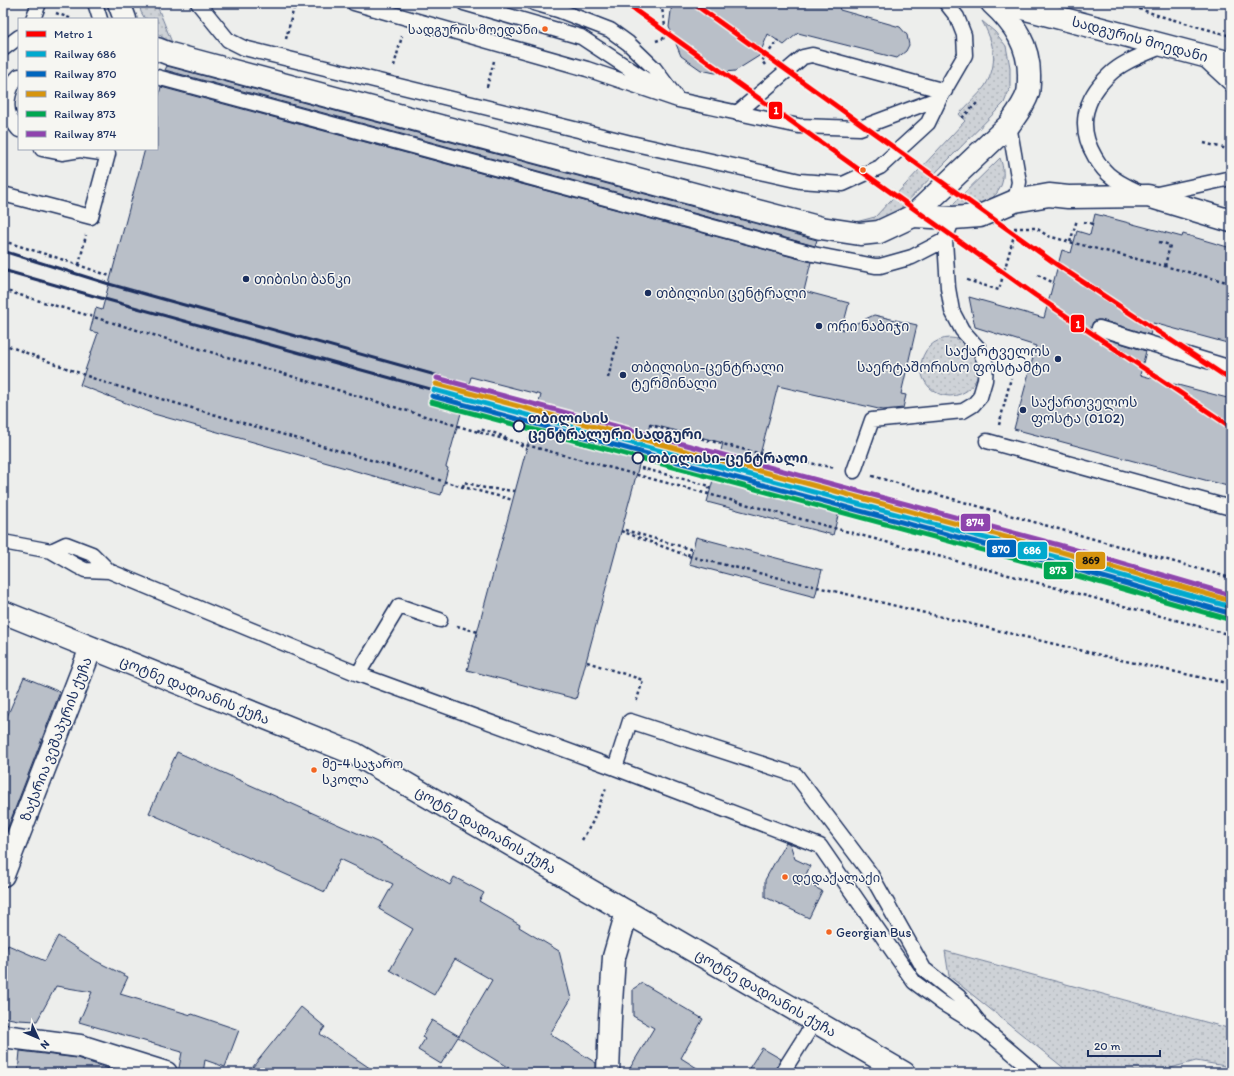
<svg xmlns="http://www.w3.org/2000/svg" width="1234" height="1076" viewBox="0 0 1234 1076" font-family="Itim,'Noto Sans Georgian',sans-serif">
<defs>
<pattern id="grass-dots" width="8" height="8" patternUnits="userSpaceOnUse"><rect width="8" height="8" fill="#ced2d7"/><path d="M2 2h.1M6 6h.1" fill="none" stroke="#b0b5bb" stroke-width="1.8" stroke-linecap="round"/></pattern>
</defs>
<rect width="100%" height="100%" fill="#edeeec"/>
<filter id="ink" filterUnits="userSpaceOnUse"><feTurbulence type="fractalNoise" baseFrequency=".025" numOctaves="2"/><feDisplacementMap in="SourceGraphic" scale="8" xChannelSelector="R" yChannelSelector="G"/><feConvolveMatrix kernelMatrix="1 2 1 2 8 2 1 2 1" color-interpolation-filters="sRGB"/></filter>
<g filter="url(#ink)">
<path fill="url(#grass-dots)" stroke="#74809a" d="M 139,3 L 156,3 L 173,45 L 157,33 L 157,19 L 145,19 L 141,12 Z
M 982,21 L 995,32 L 1006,46 L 1010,67 L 1010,88 L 1004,103 L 896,213 L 880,225 L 852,223 L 875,217 L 965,121 L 959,114 C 967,105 978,96 985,86 C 999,63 994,43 982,21 Z
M 1000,158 C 1008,178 1001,197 980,205 C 971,208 958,208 948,209 Z
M921 367a29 29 0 1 1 58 0a29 29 0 1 1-58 0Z
M 945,951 L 1231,1029 L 1231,1067 L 1196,1061 L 1156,1072 L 1065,1069 L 949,976 Z"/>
<path fill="#b9bfc8" stroke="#1b2f5e" d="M 672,3 L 838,3 L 840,10 L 900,27 L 907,35 L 909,45 L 906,51 L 897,58 L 798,33 L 784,45 L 768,34 L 759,56 L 735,71 L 715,73 L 701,70 L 681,56 L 669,27 Z
M 167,66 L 817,240 L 815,246 L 165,70 Z
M 161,87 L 811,262 L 804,291 L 849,303 L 842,330 L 874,315 L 917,325 L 901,394 L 906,395 L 903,408 L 883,410 L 778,386 L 752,485 L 840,508 L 833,535 L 707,502 L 723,443 L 650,424 L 576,699 L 467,670 L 541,395 L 471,377 L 446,467 L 448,468 L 441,495 L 154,414 L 80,385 L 98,333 L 90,331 L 96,308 L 102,310 L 145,149 L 157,149 L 157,102 Z
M 1095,214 L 1182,237 L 1183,234 L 1231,248 L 1231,344 L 1153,323 L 1150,335 L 1101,320 L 1097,320 L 1093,322 L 1091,330 L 1093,333 L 1097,336 L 1146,351 L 1140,375 L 1231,399 L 1231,487 L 1014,429 L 1036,346 L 975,327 L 969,297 L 1044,318 L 1062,250 L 1071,253 L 1077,231 L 1090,235 Z
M 696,537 L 822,570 L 815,597 L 689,564 Z
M 24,677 L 60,692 L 3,840 L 3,726 Z
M 177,752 L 377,842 L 450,885 L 454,877 L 484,893 L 479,901 L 520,925 L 519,927 L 559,951 L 571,999 L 550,1034 L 596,1063 L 596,1073 L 517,1073 L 458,1037 L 441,1064 L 418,1050 L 425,1039 L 422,1037 L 432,1020 L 459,1036 L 492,980 L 455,959 L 434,995 L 390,970 L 413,929 L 379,909 L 393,884 L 340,859 L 325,892 L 149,813 Z
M 786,842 L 790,844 L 795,859 L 810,866 L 803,881 L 822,891 L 809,918 L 765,897 L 765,880 Z
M 58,936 L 96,961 L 128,977 L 120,994 L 191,1015 L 192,1014 L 239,1030 L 225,1067 L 205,1060 L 203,1073 L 178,1073 L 182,1052 L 79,1022 L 92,992 L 56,986 L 37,1021 L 18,1020 L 3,1017 L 3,957 L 8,945 L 45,961 Z
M 642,983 L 703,1019 L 681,1058 L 705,1073 L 627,1073 L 654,1028 L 633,1016 L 633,989 Z
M 301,1007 L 325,1027 L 320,1034 L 377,1073 L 248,1073 Z
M 762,1048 L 781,1059 L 774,1073 L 746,1073 Z
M 20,1051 L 77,1058 L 121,1073 L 18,1073 Z
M 795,1068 L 804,1073 L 792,1073 Z"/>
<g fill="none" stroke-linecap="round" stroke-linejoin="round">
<defs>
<path id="lane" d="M 95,3 L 100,19
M 198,3 L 228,40 L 244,48 L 631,143 L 800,181 L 843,184 L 880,167 L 928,123 L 940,98 L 965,55 L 964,35 L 957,17 L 946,3
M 354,3 L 587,69 L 678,100 L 799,126 L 860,128 L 940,98
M 464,3 L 581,37 L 657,87
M 534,3 L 558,10 L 610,30 L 628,43 L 654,68 L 678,100
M 33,19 L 39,3
M 1165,45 C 1146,54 1123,61 1109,75 C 1084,99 1077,127 1095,157 C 1099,164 1106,173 1113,178 C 1123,185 1136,191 1148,196 L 1231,178
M 3,49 L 19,37
M 1203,58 L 1231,84
M 19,76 C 9,85 4,105 10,117 C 12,122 16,126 19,130
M 157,77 L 813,254
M 737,113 L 803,57 L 812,55 L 945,91
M 1009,125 L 1019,182 L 1015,201
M 3,194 L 91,217 L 108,154 L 80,150 L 62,153 L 42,149
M 905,259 L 912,257 L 945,240
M 1099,328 L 1231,368
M 987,441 L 1231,508
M 854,471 L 872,420 L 963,411 L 973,405 L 980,397 L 985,380 L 986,364 L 979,349 L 962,330 L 952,311 L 948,288 L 945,240 L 953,218
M 3,542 L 51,551 L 77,566 L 85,570 L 109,571 L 358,674 L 615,768 L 820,846 L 914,982 L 942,1003 L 983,1028 L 1036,1073
M 51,551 L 66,544 L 92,554 L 109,571
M 358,674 L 399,606 L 440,620
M 615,768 L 630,721 L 796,775 L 870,873 L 924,969 L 959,997 L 978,1021
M 782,1073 L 815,1021"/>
<path id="street" d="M 1003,3 L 1231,63
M 913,216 L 953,218 L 980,216 L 1015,201 L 1049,195 L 1068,197 L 1148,196 L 1231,221
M 3,875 L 91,648
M 3,1036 L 80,1046 L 166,1073
M 608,1073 L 610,1018 L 614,957 L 627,912"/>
<path id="primary" d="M 119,3 L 125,19
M 157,49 L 170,54 L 821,228 L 860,234 L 879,232 L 913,216 L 1009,125 C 1016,115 1024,105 1028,93 C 1029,88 1029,82 1029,78 C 1030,46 1014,23 992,3
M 3,612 L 355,754 L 904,1073"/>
</defs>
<use href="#lane" stroke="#1b2f5e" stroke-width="17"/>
<use href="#street" stroke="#1b2f5e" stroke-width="25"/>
<use href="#primary" stroke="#1b2f5e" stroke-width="25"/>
<path stroke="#1b2f5e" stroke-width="2.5" stroke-dasharray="3 3" stroke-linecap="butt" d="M 1122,3 L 1160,16 L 1231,36
M 56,13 L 72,19
M 286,39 L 295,3
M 656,41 L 667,37 L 661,3
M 765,65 L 762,61 L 778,40
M 394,66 L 402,36
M 487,87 L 494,61
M 962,118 L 979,101
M 1204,143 L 1231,150
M 1084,222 L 1093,224
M 1014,228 L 1036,228 L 1048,236 L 1070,242 L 1231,283
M 3,241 L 55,257 L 110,276
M 1070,242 L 1077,220
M 1159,242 L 1170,245 L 1165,266
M 79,265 L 86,235
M 1038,275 L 1054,283
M 967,280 L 999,290 L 1016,228
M 3,290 L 478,432 L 1231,635
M 3,344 L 103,382 L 463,487 L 513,500
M 608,378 L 619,336
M 649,425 L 761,454 L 836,468
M 999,425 L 1011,378
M 478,432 L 479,429 L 498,434 L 508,439
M 520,445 L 526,449
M 641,468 L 710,486 L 707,495
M 872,476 L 1231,578
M 463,487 L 464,482 L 485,488 L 515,491
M 625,530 L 690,549 L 688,556
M 621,531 L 688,556 L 1121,660 L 1231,684
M 457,626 L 478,632
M 587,662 L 643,680 L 636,703
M 582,840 L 592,823 L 607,786"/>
<use href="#lane" stroke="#f6f6f2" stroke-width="14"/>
<use href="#street" stroke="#f6f6f2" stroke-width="22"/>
<use href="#primary" stroke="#f6f6f2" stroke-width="22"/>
<path stroke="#1b2f5e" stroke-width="3" d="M 3,251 L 109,284 L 439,376
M 3,270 L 101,298 L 434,390"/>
<defs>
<path id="lane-bridge" d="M 813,254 L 875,266 L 880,266 L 905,259"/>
</defs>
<use href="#lane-bridge" stroke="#1b2f5e" stroke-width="17" stroke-linecap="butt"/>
<use href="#lane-bridge" stroke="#f6f6f2" stroke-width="14"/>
<defs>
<path id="rail-1" d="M 434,390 L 1056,557 L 1231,607"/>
<path id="rail-2" d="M 432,396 L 1054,563 L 1229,613"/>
<path id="rail-3" d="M 436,384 L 1058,551 L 1231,601"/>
<path id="rail-4" d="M 431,402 L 1053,569 L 1228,619"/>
<path id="rail-5" d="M 437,378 L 1059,545 L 1231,595"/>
</defs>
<use href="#rail-1" stroke="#f6f6f2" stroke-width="8"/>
<use href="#rail-2" stroke="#f6f6f2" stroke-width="8"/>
<use href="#rail-3" stroke="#f6f6f2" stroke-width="8"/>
<use href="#rail-4" stroke="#f6f6f2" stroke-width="8"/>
<use href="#rail-5" stroke="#f6f6f2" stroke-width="8"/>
<use href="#rail-1" stroke="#00a9ce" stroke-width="5"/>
<use href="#rail-2" stroke="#0065bd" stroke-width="5"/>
<use href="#rail-3" stroke="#d6940e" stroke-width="5"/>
<use href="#rail-4" stroke="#00a651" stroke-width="5"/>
<use href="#rail-5" stroke="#8e44ad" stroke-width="5"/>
<defs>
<path id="metro-1" d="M 625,3 L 1035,295 L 1231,427
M 693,3 L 1056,264 L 1231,380"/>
</defs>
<use href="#metro-1" stroke="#f6f6f2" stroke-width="8"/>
<use href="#metro-1" stroke="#f00" stroke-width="5"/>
</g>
</g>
<g fill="#f26522" stroke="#f6f6f2" stroke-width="1.5">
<circle cx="545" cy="29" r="3.5"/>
<circle cx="863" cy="170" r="3.5"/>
<circle cx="314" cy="770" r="3.5"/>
<circle cx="785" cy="877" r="3.5"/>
<circle cx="829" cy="932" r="3.5"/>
</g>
<g fill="#1b2f5e" stroke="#f6f6f2" stroke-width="1.5">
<circle cx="246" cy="279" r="4"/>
<circle cx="648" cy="293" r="4"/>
<circle cx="819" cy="326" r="4"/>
<circle cx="1058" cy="359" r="4"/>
<circle cx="623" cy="375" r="4"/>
<circle cx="1023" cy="410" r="4"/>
</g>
<g fill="#f6f6f2" stroke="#1b2f5e" stroke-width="2">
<circle cx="519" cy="426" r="5.5"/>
<circle cx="638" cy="458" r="5.5"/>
</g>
<g text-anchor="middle" stroke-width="3" stroke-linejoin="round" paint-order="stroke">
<g font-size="13" fill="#1b2f5e" stroke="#f6f6f2" text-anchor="start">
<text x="538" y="34" text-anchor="end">სადგურის მოედანი</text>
<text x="322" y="768">მე-4 საჯარო<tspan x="322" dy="16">სკოლა</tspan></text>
<text x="792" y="882">დედაქალაქი</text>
<text x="836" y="937">Georgian Bus</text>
</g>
<g font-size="14" fill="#1b2f5e" stroke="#f6f6f2">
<text transform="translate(1140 39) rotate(15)" y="5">სადგურის მოედანი</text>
<text transform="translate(195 690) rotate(22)" y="5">ცოტნე დადიანის ქუჩა</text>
<text transform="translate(56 739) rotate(-69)" y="5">ზაქარია ვეშაპურის ქუჩა</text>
<text transform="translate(486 830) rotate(30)" y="5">ცოტნე დადიანის ქუჩა</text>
<text transform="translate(766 993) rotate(30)" y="5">ცოტნე დადიანის ქუჩა</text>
</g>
<g font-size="14" fill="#1b2f5e" stroke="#f6f6f2" text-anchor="start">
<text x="254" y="284">თიბისი ბანკი</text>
<text x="656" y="298">თბილისი ცენტრალი</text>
<text x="827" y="331">ორი ნაბიჯი</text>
<text x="1050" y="356" text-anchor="end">საქარტველოს<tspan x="1050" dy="16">საერტაშორისო ფოსტამტი</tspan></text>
<text x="631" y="372">თბილისი-ცენტრალი<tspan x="631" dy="16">ტერმინალი</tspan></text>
<text x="1031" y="407">საქართველოს<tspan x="1031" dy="16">ფოსტა (0102)</tspan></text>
</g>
<g font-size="14" font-weight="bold" fill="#1b2f5e" stroke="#f6f6f2" text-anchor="start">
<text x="528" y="423">თბილისის<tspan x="528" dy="16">ცენტრალური სადგური</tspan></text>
<text x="648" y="463">თბილისი-ცენტრალი</text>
</g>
</g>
<g stroke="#f6f6f2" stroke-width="1.5">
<rect x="768" y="101" width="15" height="19" rx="4" fill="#f00"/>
<rect x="1070" y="314" width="15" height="19" rx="4" fill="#f00"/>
<rect x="960" y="513" width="31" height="19" rx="4" fill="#8e44ad"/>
<rect x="986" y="539" width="31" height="19" rx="4" fill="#0065bd"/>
<rect x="1017" y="541" width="31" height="19" rx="4" fill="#00a9ce"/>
<rect x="1075" y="551" width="31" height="19" rx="4" fill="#d6940e"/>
<rect x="1043" y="561" width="31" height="19" rx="4" fill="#00a651"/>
</g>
<g font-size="11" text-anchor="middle" font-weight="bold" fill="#fff">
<text x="776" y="114">1</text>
<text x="1078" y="328">1</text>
<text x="975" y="526">874</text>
<text x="1001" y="553">870</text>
<text x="1032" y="554">686</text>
<text x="1058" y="574">873</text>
</g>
<g font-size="11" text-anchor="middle" font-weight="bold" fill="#111">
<text x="1091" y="564">869</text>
</g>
<rect width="1234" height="1076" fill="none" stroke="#f6f6f2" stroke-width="16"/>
<rect x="8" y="8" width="1218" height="1060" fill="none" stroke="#1b2f5e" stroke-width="1.5" filter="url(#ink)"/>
<rect x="18" y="18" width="140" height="132" fill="#f6f6f2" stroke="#9ea6b7"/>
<rect x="26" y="31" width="20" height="6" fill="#ff0000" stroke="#9ea6b7"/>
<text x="54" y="38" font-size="12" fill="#1b2f5e">Metro 1</text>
<rect x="26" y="51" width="20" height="6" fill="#00a9ce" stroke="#9ea6b7"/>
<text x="54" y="58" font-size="12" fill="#1b2f5e">Railway 686</text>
<rect x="26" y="71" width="20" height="6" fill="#0065bd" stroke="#9ea6b7"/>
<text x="54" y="78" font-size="12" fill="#1b2f5e">Railway 870</text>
<rect x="26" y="91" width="20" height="6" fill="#d6940e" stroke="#9ea6b7"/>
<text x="54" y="98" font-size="12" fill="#1b2f5e">Railway 869</text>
<rect x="26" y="111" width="20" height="6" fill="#00a651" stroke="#9ea6b7"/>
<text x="54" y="118" font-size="12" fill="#1b2f5e">Railway 873</text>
<rect x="26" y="131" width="20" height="6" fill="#8e44ad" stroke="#9ea6b7"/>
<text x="54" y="138" font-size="12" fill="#1b2f5e">Railway 874</text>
<g transform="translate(38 1038) rotate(134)" stroke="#f6f6f2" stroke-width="3" paint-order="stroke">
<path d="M0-3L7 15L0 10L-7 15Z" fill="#1b2f5e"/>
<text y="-6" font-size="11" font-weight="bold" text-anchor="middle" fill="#1b2f5e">N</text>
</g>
<path d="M1088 1050v6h72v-6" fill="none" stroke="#1b2f5e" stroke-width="2"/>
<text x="1094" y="1050" font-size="12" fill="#1b2f5e" stroke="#f6f6f2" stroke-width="3" paint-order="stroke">20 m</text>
</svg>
